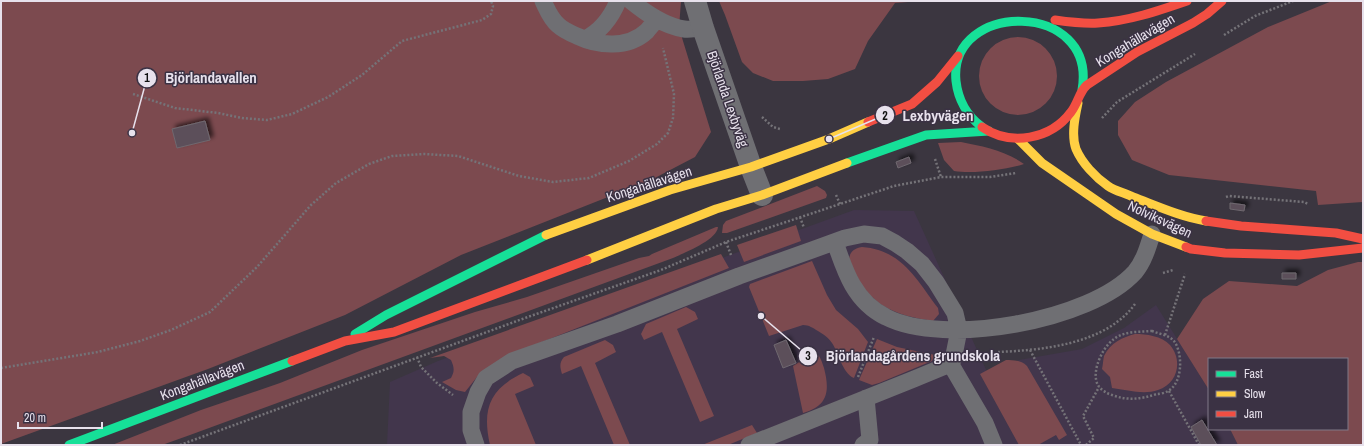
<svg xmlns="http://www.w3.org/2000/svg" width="1364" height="446" viewBox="0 0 1364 446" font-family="'Archivo Narrow',sans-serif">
<defs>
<filter id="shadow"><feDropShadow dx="3.5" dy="-3.5" stdDeviation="2" flood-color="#0009"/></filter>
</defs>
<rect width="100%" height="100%" fill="#3b3640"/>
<path fill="#42364c" d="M 854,210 L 914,211 L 987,372 L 1019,360 L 1082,349 L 1124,328 L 1156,305 L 1209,390 L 1209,429 L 1230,429 L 1238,445 L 387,445 L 390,382 L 438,361 Z"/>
<path fill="#7c4a4f" d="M 1,1 L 681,1 L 679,28 L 711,132 L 695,157 L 651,180 L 461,255 L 345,315 L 208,369 L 1,444 Z
M 719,1 L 921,1 L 895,3 L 868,41 L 855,69 L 828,79 L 803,81 L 773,81 L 753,73 L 742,62 L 725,15 Z
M 1332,1 L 1363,1 L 1363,202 L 1318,205 L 1316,191 L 1169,175 L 1132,160 L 1118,135 L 1118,121 L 1135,102 L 1166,82 L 1268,27 Z
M979 76a39 39 0 1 1 78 0a39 39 0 1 1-78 0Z
M 961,142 C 982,146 1006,151 1024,164 C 1005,170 973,174 954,171 L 944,160 L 938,143 Z
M 817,186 L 825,191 L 827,195 L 826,198 L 727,233 L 722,233 L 723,225 L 726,221 Z
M 796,225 L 801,241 L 744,262 L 737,245 Z
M 716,227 L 718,227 C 717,240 684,253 673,258 L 190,435 L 162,445 L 112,445 L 201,410 L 280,383 L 362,350 L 475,312 L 527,297 L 639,258 L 649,256 L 652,254 Z
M 862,247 C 902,250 916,279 938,308 L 939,314 L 933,321 C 915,318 898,315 882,305 C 869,297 829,253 862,247 Z
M 721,254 L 729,268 L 509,355 L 477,377 L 465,392 L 456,390 L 442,382 L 451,378 C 455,371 454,367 451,360 L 444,356 L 430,358 Z
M 812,261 L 827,295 L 836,310 L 858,329 L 868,342 L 854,378 C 842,373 839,353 832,343 C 829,338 823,334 818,331 C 813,328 809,325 803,325 L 769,336 L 749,287 L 750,284 Z
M 1358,262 L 1363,262 L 1363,445 L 1238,445 L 1230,429 L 1347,429 L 1347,359 L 1209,359 L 1209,390 L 1177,339 L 1203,299 L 1229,281 L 1297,286 L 1328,270 Z
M 686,307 L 695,312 L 698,319 L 677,329 L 714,416 L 700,422 L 662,332 L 644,340 L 641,334 L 646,324 Z
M 1135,334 C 1146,334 1162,336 1170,345 C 1183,360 1178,384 1158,390 C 1144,395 1127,390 1112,388 L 1110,377 L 1102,369 C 1103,365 1103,360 1104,356 C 1110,343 1123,337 1135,334 Z
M 877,339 L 897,347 L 935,355 L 932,361 L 879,383 L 872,385 L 859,380 Z
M 605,340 L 613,345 L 616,352 L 595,363 L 630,445 L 614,445 L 581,366 L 562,374 C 560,367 559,363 564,357 Z
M 815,352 C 820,355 822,362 824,368 C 830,391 828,406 803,413 L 793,366 Z
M 1006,360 C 1013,360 1021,360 1027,366 L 1067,435 L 1059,440 L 1056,435 L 1038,445 L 1019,445 L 980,374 Z
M 523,373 L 530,377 L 534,386 L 515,394 L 536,445 L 490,445 C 482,410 489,389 523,373 Z
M 752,425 L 757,433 L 728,445 L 702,445 Z"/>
<path fill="#5b4f5a" stroke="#6f686f" filter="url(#shadow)" d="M 205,121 L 210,140 L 177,148 L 172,129 Z
M 909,157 L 911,163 L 898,168 L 896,162 Z
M 1230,203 L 1245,205 L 1244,211 L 1230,209 Z
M 1282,273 L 1296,273 L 1296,279 L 1282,279 Z
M 786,340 L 796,363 L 783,368 L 774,345 Z
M 1202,420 L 1217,445 L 1201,445 L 1191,427 Z"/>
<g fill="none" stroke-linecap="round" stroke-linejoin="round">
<path stroke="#757378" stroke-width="2.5" stroke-dasharray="2 2" stroke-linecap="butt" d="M 1224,35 L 1255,16 L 1293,1
M 133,94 L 175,108 L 218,113 L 242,118 L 267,120 L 292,114 L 328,97 L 362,75 L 402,41 L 482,20 L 491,14 L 493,6 L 491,1
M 762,117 L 773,127 L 780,129
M 1102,118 L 1117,102 L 1195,54
M 935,159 L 941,177
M 836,195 L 840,204
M 1226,197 L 1229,196 L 1304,202 L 1308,204
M 800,217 L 804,228
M 726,242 L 731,255
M 1163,273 L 1173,270
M 1152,331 C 1159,334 1169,335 1174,341 C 1183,353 1183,383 1168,391 C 1165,393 1160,394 1157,394 C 1141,399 1128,401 1112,395 C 1109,394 1106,393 1104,391 C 1086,381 1101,348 1114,339 C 1124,331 1139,332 1152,331 Z
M 1165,335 L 1185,274
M 1030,350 L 1081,445
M 998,352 C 1044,350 1106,344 1135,304
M 417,357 L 421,367 L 437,383 L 453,395
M 1,368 L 98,352 L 140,341 L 171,330 L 210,312 L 257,267 L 311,205 L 336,183 L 369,164 L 392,156 L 424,154 L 458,156 L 519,176 L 553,182 L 589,178 L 629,161 L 657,144 L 668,133 L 673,118 L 674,94 L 663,48
M 858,377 L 874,337
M 1169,391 L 1199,445
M 180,445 L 525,318 L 661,270 L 726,242 L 894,186 L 941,177 L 990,177 L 1016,173
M 1086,445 L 1094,438 L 1083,416 L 1099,387"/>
<path stroke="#6f6f73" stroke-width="17" d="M 543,1 C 547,9 550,18 558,25 C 563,30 570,33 577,36 C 598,46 628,49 647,31 C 650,27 654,23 657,19
M 631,1 C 646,13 664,26 684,29 C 690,30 697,28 703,28
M 585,39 C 601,31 611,18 618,1
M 835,242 C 845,272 855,302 886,317 C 944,347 1091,321 1135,272 C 1144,261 1148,247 1152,234
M 950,363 L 985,423 L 994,445
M 476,445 L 471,430 L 471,412 L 478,392 L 486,378 L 512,361 L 617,324 L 739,276 L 812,250 L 845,238 L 864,234 L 882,236 L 895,243 L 907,251 L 922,264 L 936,282 L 955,313 L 959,330 L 953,360 L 943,367 L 914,379 L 749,445
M 863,445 L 870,440 L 866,398"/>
<path stroke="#6f6f73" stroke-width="22" d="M 695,1 L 703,28 L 751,167 L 762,195"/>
<path stroke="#16e098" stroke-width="9" d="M 982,127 C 967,116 958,99 956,81 C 948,0 1098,0 1082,90
M 847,163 L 926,135 L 989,131
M 355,334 L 386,315 L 546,235
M 69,445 L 292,361"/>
<path stroke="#ffcf43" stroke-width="9" d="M 1078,103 C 1075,117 1071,135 1076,149 C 1082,163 1095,177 1108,186 C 1115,191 1125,193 1133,197 C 1157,206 1181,217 1206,221
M 1018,139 L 1042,163 L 1116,214 L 1152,234 L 1186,247
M 546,235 L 670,190 L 751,167 L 829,139 L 868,122
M 587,260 L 716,209 L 762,195 L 847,163"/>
<path stroke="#f24e42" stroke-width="9" d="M 1055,20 C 1069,22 1083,24 1098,23 C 1129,21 1158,11 1187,1
M 868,122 L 912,104 L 937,82 L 958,56
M 982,127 C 1011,147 1051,139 1071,112 C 1078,103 1079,92 1087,85 L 1137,52 L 1193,23 L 1207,14 L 1222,1
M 1206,221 L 1241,226 L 1336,233 L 1363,239
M 1186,247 L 1191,249 L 1225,253 L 1299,255 L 1363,248
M 292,361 L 345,341 L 394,332 L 587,260"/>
</g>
<g text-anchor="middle" stroke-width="3" stroke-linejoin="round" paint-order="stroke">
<g font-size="14" fill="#e7e1ec" stroke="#3b3244">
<text transform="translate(1135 40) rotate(-31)" y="5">Kongahällavägen</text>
<text transform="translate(728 99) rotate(71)" y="5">Björlanda Lexbyväg</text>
<text transform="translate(649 184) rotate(-18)" y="5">Kongahällavägen</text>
<text transform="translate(1160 219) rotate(25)" y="5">Nolviksvägen</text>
<text transform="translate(202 380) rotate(-21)" y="5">Kongahällavägen</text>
</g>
</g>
<path fill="none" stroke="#e7e1ec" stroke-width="1.5" d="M132 133L147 78M829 139L885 115M761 316L808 356"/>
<g fill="#e7e1ec" stroke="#3b3244" stroke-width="1.5">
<circle cx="132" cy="133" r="4"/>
<circle cx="829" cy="139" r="4"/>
<circle cx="761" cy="316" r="4"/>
<circle cx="147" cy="78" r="10"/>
<circle cx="885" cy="115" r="10"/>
<circle cx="808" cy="356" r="10"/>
</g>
<g font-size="12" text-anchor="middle" font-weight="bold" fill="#111">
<text x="147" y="82">1</text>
<text x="885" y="120">2</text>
<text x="808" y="360">3</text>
</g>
<g font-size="15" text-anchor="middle" font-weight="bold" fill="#e7e1ec" stroke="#3b3244" stroke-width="3" stroke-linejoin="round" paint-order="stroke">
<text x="211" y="83">Björlandavallen</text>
<text x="938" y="121">Lexbyvägen</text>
<text x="913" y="361">Björlandagårdens grundskola</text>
</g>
<rect width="1364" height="446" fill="none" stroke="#e7e1ec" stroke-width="4"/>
<rect x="1208" y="358" width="140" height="72" fill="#3b3244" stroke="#807887"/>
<rect x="1216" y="371" width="20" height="6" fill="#16e098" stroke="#807887"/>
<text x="1244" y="378" font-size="12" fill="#e7e1ec">Fast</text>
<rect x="1216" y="391" width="20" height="6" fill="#ffcf43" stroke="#807887"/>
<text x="1244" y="398" font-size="12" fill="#e7e1ec">Slow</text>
<rect x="1216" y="411" width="20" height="6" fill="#f24e42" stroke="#807887"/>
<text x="1244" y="418" font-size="12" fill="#e7e1ec">Jam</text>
<path d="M18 422v6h84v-6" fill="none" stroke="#e7e1ec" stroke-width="2"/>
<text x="24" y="422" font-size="12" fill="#e7e1ec" stroke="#3b3244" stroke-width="3" paint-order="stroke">20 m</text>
</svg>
